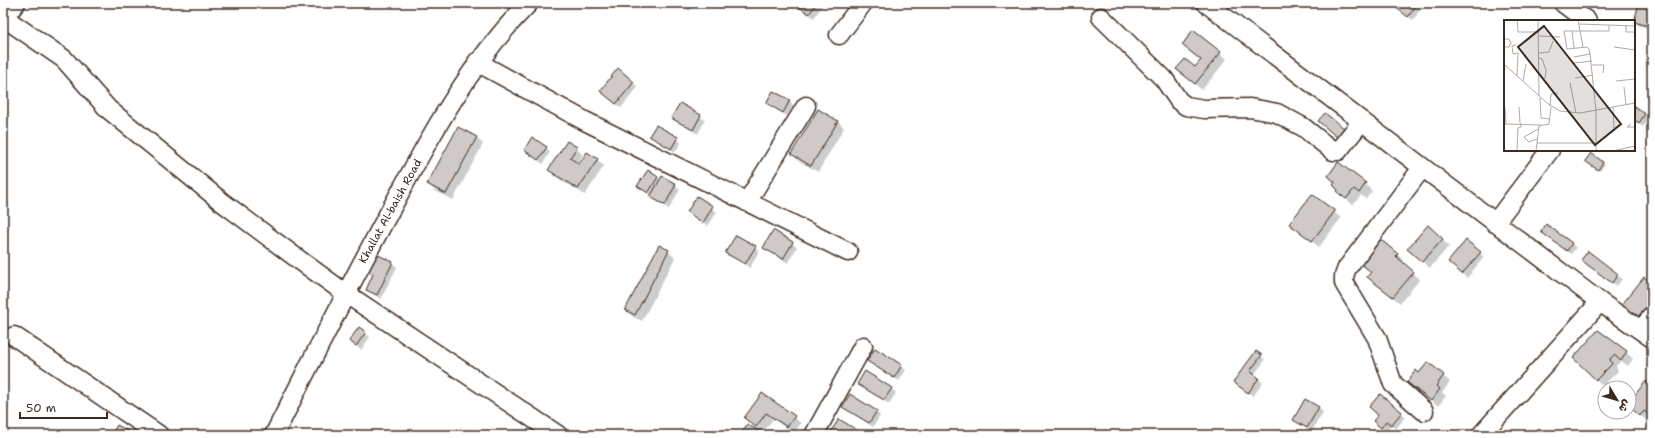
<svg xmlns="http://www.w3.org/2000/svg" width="1655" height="438" viewBox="0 0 1655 438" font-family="'Shantell Sans','Playpen Sans Arabic',sans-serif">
<rect width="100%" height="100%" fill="#fff"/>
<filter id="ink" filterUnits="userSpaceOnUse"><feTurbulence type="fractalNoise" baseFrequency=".025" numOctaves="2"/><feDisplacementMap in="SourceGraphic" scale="8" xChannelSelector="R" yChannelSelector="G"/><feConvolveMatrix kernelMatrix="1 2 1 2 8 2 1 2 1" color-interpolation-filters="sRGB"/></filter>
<g filter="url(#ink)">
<path fill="#0003" d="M 675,3 L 694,3 L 690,11 Z
M 795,3 L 824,3 L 814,18 Z
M 1358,3 L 1365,3 L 1362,7 Z
M 1392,3 L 1414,3 L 1421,9 L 1413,20 Z
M 1640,3 L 1652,3 L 1652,29 L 1640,26 L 1635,22 Z
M 1194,31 L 1227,59 L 1202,90 L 1184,75 L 1195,69 L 1201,61 L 1183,45 Z
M 618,70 L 638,87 L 621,108 L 605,95 Z
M 789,101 L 793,106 L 787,116 L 767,103 Z
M 680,104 L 705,120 L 698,134 L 672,118 Z
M 1634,107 L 1649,119 L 1643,127 L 1634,120 Z
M 838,121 L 844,128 L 818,172 L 799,161 L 792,154 Z
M 651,136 L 677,138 L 681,143 L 675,152 Z
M 476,138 L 483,144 L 453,200 L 435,191 L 428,184 Z
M 546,148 L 550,152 L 543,164 L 525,150 Z
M 576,148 L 583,155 L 577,164 L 579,165 L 597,160 L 604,166 L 585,195 L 556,177 L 550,170 Z
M 1591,154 L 1605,164 L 1600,171 L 1589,163 Z
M 648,171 L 661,180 L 663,177 L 680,189 L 669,209 L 656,201 L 652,196 L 639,186 Z
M 1329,176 L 1365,184 L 1372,191 L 1366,199 L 1361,195 L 1353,205 L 1345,198 L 1336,183 Z
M 697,198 L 717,212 L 708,226 L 688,212 Z
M 1334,212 L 1341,218 L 1319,247 L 1290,224 Z
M 1428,226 L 1449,246 L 1430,268 L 1415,255 Z
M 1542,232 L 1571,243 L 1576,248 L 1571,254 Z
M 792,243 L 797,247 L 788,263 L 764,248 Z
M 755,246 L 759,251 L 750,268 L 727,253 Z
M 668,251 L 675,258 L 642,321 L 633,317 L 626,310 Z
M 1480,253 L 1484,257 L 1467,278 L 1453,266 Z
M 1588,253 L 1622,279 L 1617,286 L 1583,260 Z
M 1397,254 L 1404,261 L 1402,263 L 1420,279 L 1400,303 L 1375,283 Z
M 392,263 L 397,267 L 381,299 L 367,290 L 374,276 L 369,271 Z
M 1652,284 L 1652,315 L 1644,325 L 1628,313 Z
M 359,328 L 370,337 L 361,350 L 350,341 Z
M 1626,352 L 1633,359 L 1628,366 L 1621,361 L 1616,366 L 1618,371 L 1603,386 L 1575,358 Z
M 1261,356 L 1265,360 L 1254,375 L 1263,383 L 1253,396 L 1234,382 Z
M 868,361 L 901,366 L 906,370 L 899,381 Z
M 1420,375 L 1443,376 L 1450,382 L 1442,393 L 1446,396 L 1438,406 L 1408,382 Z
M 1646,382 L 1652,387 L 1652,417 L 1648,421 L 1638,414 Z
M 859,383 L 891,388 L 896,393 L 889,404 Z
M 762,394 L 801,423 L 794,433 L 773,419 L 762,434 L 764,435 L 742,435 L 760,431 L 745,418 Z
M 843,406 L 876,411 L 880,416 L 873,427 Z
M 1319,408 L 1323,412 L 1312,431 L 1294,420 Z
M 1401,412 L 1405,417 L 1396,429 L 1391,425 L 1386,432 L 1378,425 L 1379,415 Z"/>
<path fill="#cfcac7" stroke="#3b2a1e" d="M 794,3 L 817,3 L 809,14 Z
M 1390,3 L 1416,3 L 1417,4 L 1408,17 Z
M 1639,3 L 1652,3 L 1652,27 L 1634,22 Z
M 1193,30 L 1221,52 L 1195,84 L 1176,69 L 1185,59 L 1195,67 L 1201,60 L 1182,45 Z
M 618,68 L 634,82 L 616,104 L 600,91 Z
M 773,91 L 790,100 L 783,113 L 766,103 Z
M 680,103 L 701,115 L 693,130 L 671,118 Z
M 1634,106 L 1645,114 L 1639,123 L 1634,120 Z
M 818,109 L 838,121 L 811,166 L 791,154 Z
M 1325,113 L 1345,129 L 1338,138 L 1318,121 Z
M 656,125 L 678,137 L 671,149 L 649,136 Z
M 458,127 L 477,137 L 446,194 L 427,184 Z
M 532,137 L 547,147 L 538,160 L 524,150 Z
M 567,141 L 577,147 L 570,158 L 579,164 L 587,152 L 598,159 L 578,189 L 548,170 Z
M 1591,153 L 1603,162 L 1598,170 L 1585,161 Z
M 1338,162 L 1366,183 L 1359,193 L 1354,189 L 1346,199 L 1337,192 L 1338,190 L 1333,185 L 1335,182 L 1328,176 Z
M 648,170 L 658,177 L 648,193 L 637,186 Z
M 662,176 L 676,184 L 665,205 L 650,197 Z
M 1312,194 L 1335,211 L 1312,241 L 1289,224 Z
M 697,196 L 713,206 L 703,223 L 687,212 Z
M 1546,224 L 1572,243 L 1567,251 L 1541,232 Z
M 1428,225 L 1443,239 L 1422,262 L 1407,249 Z
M 773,230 L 793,242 L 783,259 L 763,248 Z
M 736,235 L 756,246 L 745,264 L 725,253 Z
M 1380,239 L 1398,254 L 1396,256 L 1414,272 L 1393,297 L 1367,277 L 1371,272 L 1360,263 Z
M 1466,240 L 1481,252 L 1462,274 L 1448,262 Z
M 659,245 L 669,250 L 635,315 L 625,310 Z
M 1588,251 L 1618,274 L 1612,283 L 1581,260 Z
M 376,254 L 393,262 L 377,295 L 366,290 L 373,274 L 368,272 Z
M 1644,277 L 1652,283 L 1652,300 L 1636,319 L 1620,307 Z
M 359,327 L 366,332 L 356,346 L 349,341 Z
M 1598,330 L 1627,351 L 1621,361 L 1614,355 L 1610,359 L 1612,364 L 1596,380 L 1573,358 Z
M 875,348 L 902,365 L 894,378 L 867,361 Z
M 1256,351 L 1262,355 L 1250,371 L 1259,378 L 1248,393 L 1233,382 Z
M 1428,362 L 1444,375 L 1436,386 L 1440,389 L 1431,401 L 1407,382 L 1416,370 L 1419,373 Z
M 865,371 L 892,388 L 884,400 L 857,384 Z
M 1646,381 L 1652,386 L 1651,416 L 1644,411 L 1640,416 L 1630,407 L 1634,402 L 1631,400 Z
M 762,393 L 795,416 L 787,427 L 766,413 L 756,427 L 744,418 Z
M 850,394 L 877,411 L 869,423 L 842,407 Z
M 1380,394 L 1402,412 L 1391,425 L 1386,421 L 1381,428 L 1373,421 L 1378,415 L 1369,407 Z
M 1305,399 L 1319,407 L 1307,428 L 1293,420 Z
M 839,419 L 865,435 L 836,435 L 831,431 Z
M 747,424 L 766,435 L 741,435 Z
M 117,425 L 130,432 L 128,435 L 111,435 Z"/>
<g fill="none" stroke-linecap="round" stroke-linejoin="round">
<defs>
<path id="minor" d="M 1206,3 L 1600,302 L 1652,338
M 1563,3 L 1587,21
M 3,17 L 64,59 L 108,109 L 222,202 L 298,259 L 345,293 L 558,435
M 1101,17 L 1164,79 L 1179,101 L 1186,106 L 1204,109 L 1250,108 L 1277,113 L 1303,127 L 1333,151 L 1338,151 L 1362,121
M 4,18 L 16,3
M 839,35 L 863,3
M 477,62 L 585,121 L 848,252
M 1422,168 L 1347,268 L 1344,276 L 1344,283 L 1377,338 L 1393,384 L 1424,411
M 747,202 L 806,106
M 1495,223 L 1550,150
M 1641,330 L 1652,316
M 14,336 L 159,435
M 274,435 C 314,356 354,276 397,198 C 434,129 473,59 529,3
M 814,435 L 863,346
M 1481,435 L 1600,302"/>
</defs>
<use href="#minor" stroke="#3b2a1e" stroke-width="21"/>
<use href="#minor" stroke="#fff" stroke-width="18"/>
</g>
</g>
<g text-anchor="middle" stroke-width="3" stroke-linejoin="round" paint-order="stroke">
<g font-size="11" fill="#3b2a1e" stroke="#fff">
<text transform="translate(390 211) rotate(-61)" y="4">Khallat Al-baish Road</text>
</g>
</g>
<g transform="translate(1504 20)">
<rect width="131" height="131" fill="#fff"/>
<path fill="none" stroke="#b1aaa5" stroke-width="1" d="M 13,0 L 14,12 L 35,12M 34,0 L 35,76M 74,0 L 79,27M 75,4 L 131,6M 122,5 L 122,12 L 131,12M 68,11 L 70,28M 35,16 L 56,17M 0,19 L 5,19 L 7,23 L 5,27 L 0,27M 12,25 L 8,26 L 9,34 L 14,33 L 13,56M 110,27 L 131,30M 35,33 L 45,32 L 49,21M 86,34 L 92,91 L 92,131M 70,37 L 86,34 L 85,29 L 83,27 L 63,29 L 60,11 L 105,11 L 105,5M 35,38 L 38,39 L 42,50 L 41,59M 70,43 L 88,41M 0,44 L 43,83 L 56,91 L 76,93 L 131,83M 88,45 L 100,45 L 99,53M 0,58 L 1,45M 71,58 L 89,55M 19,61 L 22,44M 112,61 L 131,59M 66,63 L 72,93M 120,67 L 122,85M 36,78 L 37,98 L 46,99M 46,86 L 47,74 L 54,73M 1,87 L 2,104M 15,87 L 16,103M 109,87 L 110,108M 0,104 L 37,105M 127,104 L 123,107 L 131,107M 33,119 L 25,122 L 20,117 L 34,109M 33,123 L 92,123M 13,131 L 14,108 L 17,107 L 17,103M 32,131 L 35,106 L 45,104 L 47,87M 109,131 L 131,126"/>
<path fill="#3b2a1e" fill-opacity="0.15" stroke="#3b2a1e" stroke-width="2" d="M 40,6 L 117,104 L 91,125 L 14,27 Z"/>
<rect width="131" height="131" fill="none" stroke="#3b2a1e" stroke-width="2"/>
</g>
<rect width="1655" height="438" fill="none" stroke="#fff" stroke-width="16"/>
<rect x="8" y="8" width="1639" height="422" fill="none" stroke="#3b2a1e" stroke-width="1.5" filter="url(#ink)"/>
<g transform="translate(1617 400) rotate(128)"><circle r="19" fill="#ffffff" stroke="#b1aaa5"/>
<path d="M0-3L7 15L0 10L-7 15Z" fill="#3b2a1e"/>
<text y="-6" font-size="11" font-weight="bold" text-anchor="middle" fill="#3b2a1e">ش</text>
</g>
<path d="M20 412v6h87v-6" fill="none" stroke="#3b2a1e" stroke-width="2"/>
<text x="26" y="412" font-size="12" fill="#3b2a1e" stroke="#ffffff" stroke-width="3" paint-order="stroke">50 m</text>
</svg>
